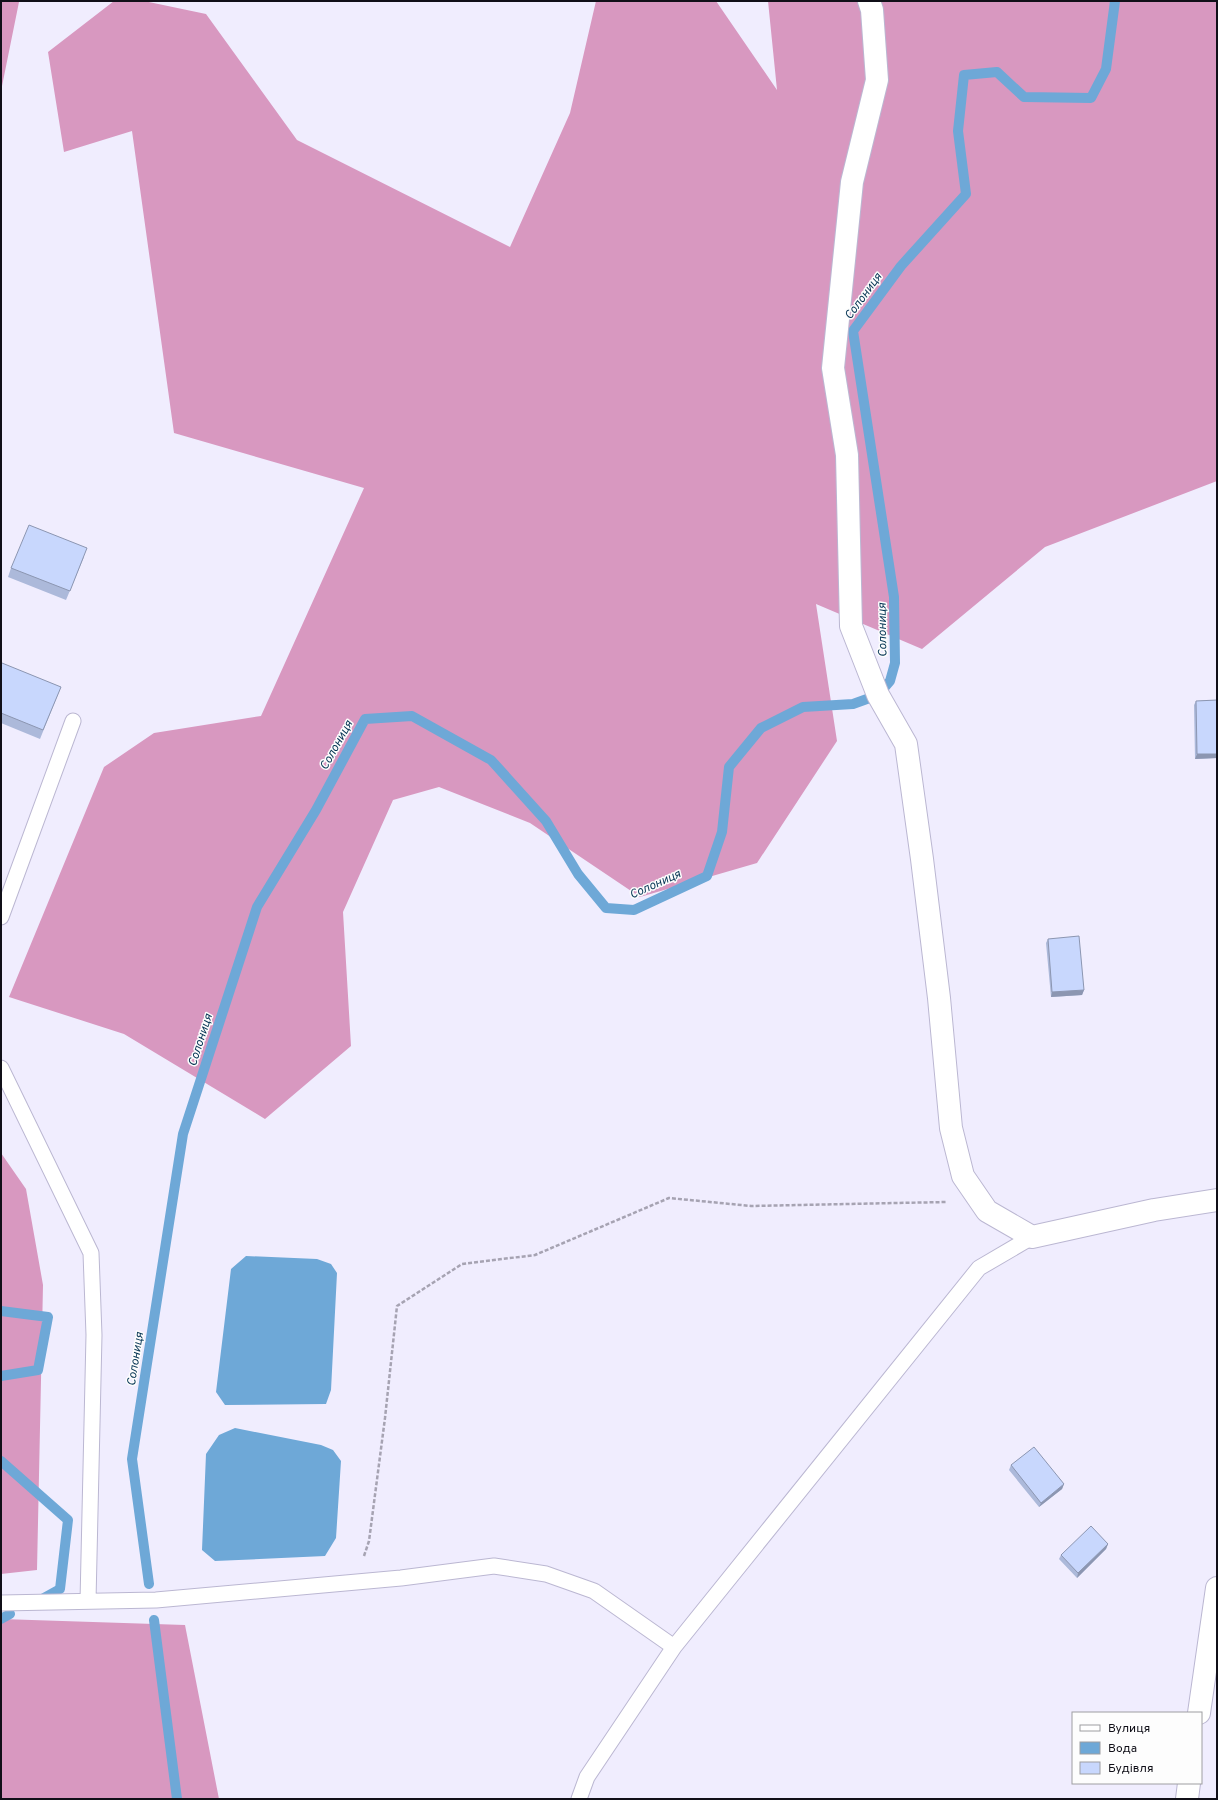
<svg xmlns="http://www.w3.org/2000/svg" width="1218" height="1800" viewBox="0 0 1218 1800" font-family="Overpass,sans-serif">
<rect width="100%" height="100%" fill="#f0edfe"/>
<path fill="#d898c0" d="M 1,1 L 19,1 L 19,2 L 1,91 Z
M 114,1 L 144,1 L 206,14 L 297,140 L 510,247 L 570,113 L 596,1 L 716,1 L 777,90 L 768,1 L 1217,1 L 1217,481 L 1045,547 L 922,649 L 816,604 L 837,741 L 757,863 L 640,897 L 530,823 L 439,787 L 393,800 L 343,912 L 351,1046 L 265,1119 L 124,1034 L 9,997 L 104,767 L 154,733 L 261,716 L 364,488 L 174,433 L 132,131 L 64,152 L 48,52 Z
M 1,1153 L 26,1189 L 43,1285 L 37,1570 L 1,1574 Z
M 1,1619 L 185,1625 L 219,1799 L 1,1799 Z"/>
<path fill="#6ea8d7" d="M 246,1256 L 317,1259 L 331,1264 L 337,1273 L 331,1390 L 326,1404 L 225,1405 L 216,1392 L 231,1269 Z
M 235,1428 L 321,1445 L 333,1450 L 341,1461 L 336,1538 L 325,1556 L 215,1561 L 202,1550 L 206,1454 L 219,1435 Z"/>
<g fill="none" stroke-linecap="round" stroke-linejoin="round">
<path stroke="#6ea8d7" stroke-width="10" d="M 1,1311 L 48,1317 L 38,1370 L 1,1376
M 1,1461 L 68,1520 L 60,1589 L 42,1599
M 149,1584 L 132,1459 L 183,1134 L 257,907 L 316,810 L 365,719 L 412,716 L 491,760 L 546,821 L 578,874 L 606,908 L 634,910 L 707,876 L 722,832 L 729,767 L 761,728 L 803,707 L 853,704 L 878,695 L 890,681 L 895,663 L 894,597 L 853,331 L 901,266 L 966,194 L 958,131 L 964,75 L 997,72 L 1024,97 L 1091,98 L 1106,69 L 1115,1
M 1,1619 L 10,1614
M 154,1620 L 177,1799"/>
<defs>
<path id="service" d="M 1,917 L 73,721
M 1,1068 L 91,1253 L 94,1335 L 88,1601
M 1,1603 L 156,1600 L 401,1578 L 494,1566 L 546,1574 L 594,1591 L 674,1647
M 579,1799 L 587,1777 L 674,1647 L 979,1268 L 1032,1237"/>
<path id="minor" d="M 869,1 L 872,10 L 877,80 L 852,182 L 833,368 L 847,455 L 851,626 L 878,695 L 906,744 L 922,859 L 939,998 L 951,1128 L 963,1176 L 987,1211 L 1032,1237 L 1154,1210 L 1217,1200"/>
<path id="tertiary" d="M 1199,1713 L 1217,1588
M 1187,1799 L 1189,1783"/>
</defs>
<use href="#service" stroke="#bbb7d2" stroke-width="17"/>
<use href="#minor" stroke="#bbb7d2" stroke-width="24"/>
<use href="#tertiary" stroke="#bbb7d2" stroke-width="24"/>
<path stroke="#a6a3b2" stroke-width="2.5" stroke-dasharray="4 2" stroke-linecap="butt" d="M 364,1556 L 369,1541 L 385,1418 L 397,1306 L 462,1264 L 535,1255 L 669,1198 L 751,1206 L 946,1202"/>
<use href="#service" stroke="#fff" stroke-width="15"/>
<use href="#minor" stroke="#fff" stroke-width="22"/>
<use href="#tertiary" stroke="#fff" stroke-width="22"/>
</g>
<path fill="#acb9da" d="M 84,557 L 66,600 L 8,577 L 11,568 Z
M 1,664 L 61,687 L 40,739 L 1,723 Z
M 1217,700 L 1217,758 L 1195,759 L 1194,705 L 1196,701 Z
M 1048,939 L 1084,990 L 1082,995 L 1051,997 L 1046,943 Z
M 1011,1465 L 1064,1484 L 1062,1489 L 1039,1507 L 1009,1470 Z
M 1108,1544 L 1106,1549 L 1077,1578 L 1059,1559 L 1061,1555 Z"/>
<path fill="#8c96b1" d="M 1197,754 L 1217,754 L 1217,758 L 1195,759 Z
M 1084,990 L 1082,995 L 1051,997 L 1052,992 Z
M 1064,1484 L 1062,1489 L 1039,1507 L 1041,1503 Z
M 1108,1544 L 1106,1549 L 1077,1578 L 1078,1573 Z"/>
<path fill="#c8d7fd" stroke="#8c96b1" d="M 29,525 L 87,548 L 70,591 L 11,568 Z
M 2,663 L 61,687 L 43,730 L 1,713 L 1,664 Z
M 1217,700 L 1217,754 L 1197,754 L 1196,701 Z
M 1079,936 L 1084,990 L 1052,992 L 1048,939 Z
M 1034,1447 L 1064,1484 L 1041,1503 L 1011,1465 Z
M 1091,1526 L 1108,1544 L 1078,1573 L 1061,1555 Z"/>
<g text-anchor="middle" stroke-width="3" stroke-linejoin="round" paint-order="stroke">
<g font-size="12" font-style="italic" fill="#063554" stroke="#fdfdfd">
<text transform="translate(863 296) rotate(-54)" y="4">Солониця</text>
<text transform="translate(882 630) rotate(-91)" y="4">Солониця</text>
<text transform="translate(336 745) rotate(-61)" y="4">Солониця</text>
<text transform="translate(655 884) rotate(-24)" y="4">Солониця</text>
<text transform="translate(200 1040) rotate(-72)" y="4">Солониця</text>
<text transform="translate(135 1359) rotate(-81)" y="4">Солониця</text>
</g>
</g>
<rect width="1218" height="1800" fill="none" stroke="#100f18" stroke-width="4"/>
<rect x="1072" y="1712" width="130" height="72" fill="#fdfdfd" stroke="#9e9ea1"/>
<rect x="1080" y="1725" width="20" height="6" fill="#ffffff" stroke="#9e9ea1"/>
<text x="1108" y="1732" font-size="12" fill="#100f18">Вулиця</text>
<rect x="1080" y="1742" width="20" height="12" fill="#6ea8d7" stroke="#9e9ea1"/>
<text x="1108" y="1752" font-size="12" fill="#100f18">Вода</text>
<rect x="1080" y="1762" width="20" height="12" fill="#c8d7fd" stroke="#9e9ea1"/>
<text x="1108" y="1772" font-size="12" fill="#100f18">Будівля</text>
</svg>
